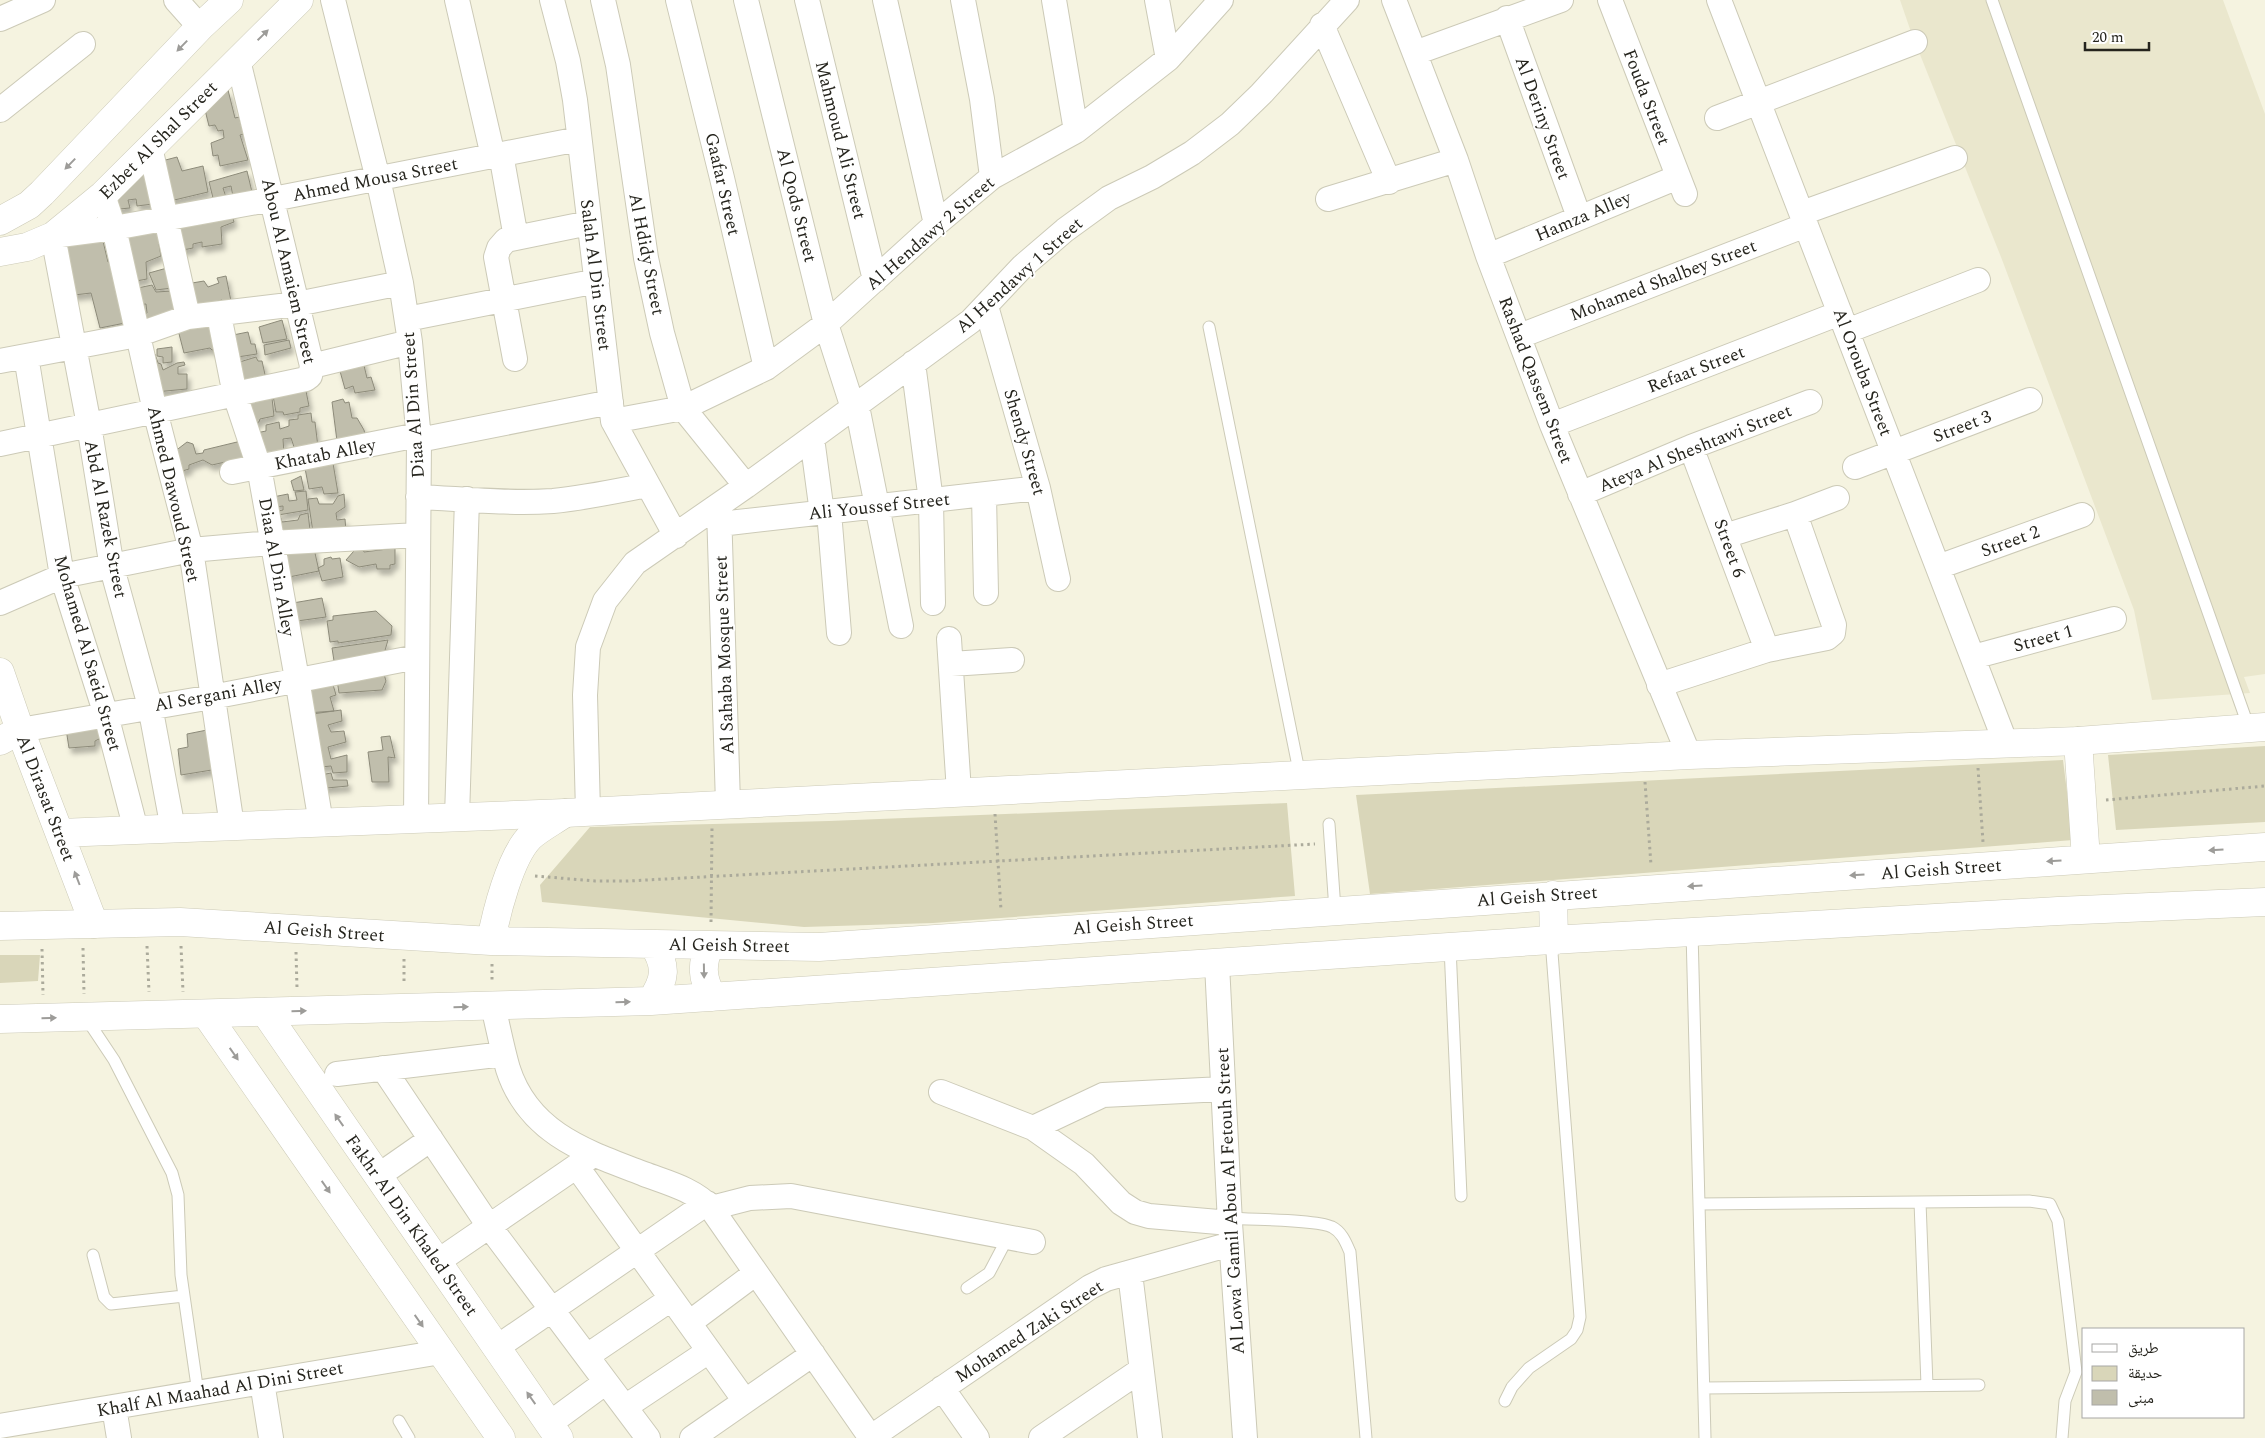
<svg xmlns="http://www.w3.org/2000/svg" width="2265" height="1438" viewBox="0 0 2265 1438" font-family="Spectral,'Noto Naskh Arabic',serif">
<defs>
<filter id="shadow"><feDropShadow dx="3" dy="5.5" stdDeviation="2.5" flood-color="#0004"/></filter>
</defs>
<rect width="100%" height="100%" fill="#f5f3e0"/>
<path fill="#eae7cd" d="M 1900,0 L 2223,0 L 2265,114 L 2265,674 L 2244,677 L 2250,693 L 2152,700 L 2134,610 L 2001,257 L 1911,32 Z"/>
<path fill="#d9d6b9" d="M 2265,746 L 2265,822 L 2116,830 L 2108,755 Z
M 2063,760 L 2073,840 L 1370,894 L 1356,795 Z
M 1287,803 L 1295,896 L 933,923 L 804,927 L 542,902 L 540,885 L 590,827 L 829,821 Z
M 0,955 L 40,955 L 38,981 L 0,983 Z"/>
<path fill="#c0beac" stroke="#8d8b7a" filter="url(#shadow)" d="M 228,90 L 235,118 L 239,117 L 244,134 L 240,135 L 248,160 L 220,166 L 218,155 L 213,156 L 211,143 L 224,138 L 223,130 L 218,131 L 215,125 L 209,126 L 205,110 Z
M 177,157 L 182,171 L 203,166 L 208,192 L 166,202 L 158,162 Z
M 142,162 L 153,204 L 137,206 L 136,199 L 128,200 L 130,208 L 109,210 Z
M 247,171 L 252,192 L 233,197 L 231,186 L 223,188 L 227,200 L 214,202 L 209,182 Z
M 231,211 L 234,222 L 221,227 L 222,244 L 202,247 L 202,242 L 193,244 L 193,248 L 178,251 L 171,222 Z
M 108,213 L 103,241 L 108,262 L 121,260 L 125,323 L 100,328 L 91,293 L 66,296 L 57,251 Z
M 157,226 L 162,242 L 159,244 L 161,256 L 146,262 L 147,279 L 131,282 L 116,234 Z
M 167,268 L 172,288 L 156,290 L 149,273 Z
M 226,276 L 231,301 L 222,305 L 222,300 L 212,303 L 192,311 L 186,284 L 204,281 L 208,287 L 219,283 L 217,278 Z
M 152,285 L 156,292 L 172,291 L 177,312 L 138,320 L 138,315 L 147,313 L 146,304 L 136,305 L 133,289 Z
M 213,320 L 217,350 L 212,350 L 210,348 L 184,353 L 178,330 Z
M 282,320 L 287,339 L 263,343 L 259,327 Z
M 248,332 L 251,344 L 255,344 L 257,354 L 231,358 L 233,335 Z
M 289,340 L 291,348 L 265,355 L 264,345 Z
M 172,347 L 172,362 L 163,363 L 163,357 L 157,356 L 157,349 Z
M 155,354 L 158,363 L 161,364 L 163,370 L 177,363 L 184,362 L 185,365 L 178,367 L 178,374 L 187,374 L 187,389 L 155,392 L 151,355 Z
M 256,357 L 258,361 L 262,361 L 266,379 L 235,385 L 233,364 Z
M 362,357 L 367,378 L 371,377 L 375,390 L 355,393 L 353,386 L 345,389 L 338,364 Z
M 304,381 L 309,406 L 300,408 L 300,412 L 284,415 L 283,412 L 276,412 L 273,396 Z
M 272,398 L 274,416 L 260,419 L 259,422 L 249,425 L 242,402 Z
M 343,399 L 345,403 L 349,402 L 352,418 L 357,418 L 364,430 L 366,439 L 337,441 L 332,402 Z
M 311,413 L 312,422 L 315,422 L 318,447 L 295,450 L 291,438 L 283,439 L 284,453 L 261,457 L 256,433 L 266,431 L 266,425 L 279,422 L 280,429 L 289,426 L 289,420 L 298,419 L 298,415 Z
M 187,442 L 193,444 L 196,454 L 203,453 L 204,450 L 237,442 L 240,445 L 243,458 L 212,465 L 203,460 L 189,465 L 189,469 L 179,472 L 174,452 Z
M 332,457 L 338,493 L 324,494 L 322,487 L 309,489 L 304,463 Z
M 301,476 L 304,490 L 294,491 L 291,481 Z
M 306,491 L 308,510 L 272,516 L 271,512 L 283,510 L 283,506 L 269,508 L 268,498 L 288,494 L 289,501 L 297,500 L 295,492 Z
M 344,494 L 345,507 L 336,513 L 337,520 L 345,519 L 346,531 L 314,539 L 308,499 L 317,498 L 319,504 L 333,504 L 338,496 Z
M 308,513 L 310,530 L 274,535 L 272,519 L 281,518 L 282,522 L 298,520 L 300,515 Z
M 361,543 L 364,552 L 395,548 L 395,564 L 390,565 L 390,569 L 377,569 L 376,564 L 359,567 L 346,560 Z
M 313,544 L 319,571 L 284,578 L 278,553 Z
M 331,557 L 332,559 L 340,558 L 343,577 L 322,581 L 318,568 L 324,565 L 324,559 Z
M 322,598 L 326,617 L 290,622 L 287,604 Z
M 376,611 L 392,626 L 391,635 L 338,643 L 338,641 L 330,642 L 327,621 L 333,620 L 333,616 Z
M 388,640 L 384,654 L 380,660 L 386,681 L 382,690 L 339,693 L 332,648 Z
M 332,681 L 336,695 L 330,697 L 334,711 L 307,713 L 303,686 Z
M 341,710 L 342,721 L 328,725 L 331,732 L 344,731 L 346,742 L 328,747 L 331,759 L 347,755 L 347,772 L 333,773 L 331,766 L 312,768 L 305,715 Z
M 100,726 L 101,738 L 95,741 L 95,746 L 69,748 L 66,729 Z
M 212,729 L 218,769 L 181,775 L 178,749 L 188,747 L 187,734 Z
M 390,736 L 395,758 L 388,757 L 389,782 L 372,782 L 368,752 L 383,750 L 381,737 Z
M 331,773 L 333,780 L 347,780 L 348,786 L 316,789 L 315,776 Z"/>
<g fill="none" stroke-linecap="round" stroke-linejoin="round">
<defs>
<path id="service" d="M 1992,0 L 2249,728
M 1209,327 L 1300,776
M 1329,824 L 1335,910
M 1692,932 L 1705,1438
M 1450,947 L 1461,1196
M 86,1018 L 114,1060 L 172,1173 L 178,1195 L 181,1275 L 198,1393
M 1920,1202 L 1927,1385
M 1699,1204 L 2029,1201 L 2050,1204 L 2058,1221 L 2076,1372 L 2065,1401 L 2062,1438
M 1230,1218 C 1252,1220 1315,1219 1332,1227 C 1342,1232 1346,1243 1350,1252 L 1366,1438
M 93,1255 L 104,1297 L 111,1304 L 184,1296
M 967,1288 L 989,1273 L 1008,1237
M 1704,1388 L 1979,1385
M 1505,1401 L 1512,1387 L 1529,1368 L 1571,1339 L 1577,1330 L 1580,1317 L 1551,940
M 399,1421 L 409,1438"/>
<path id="minor" d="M 176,0 L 200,27
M 333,0 L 378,179 L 401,283 L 410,342 L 419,440 L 416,819
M 457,0 L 493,156
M 552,0 L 568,61 L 575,100 L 613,421 L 676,536
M 603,0 L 618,65 L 646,258 L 662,333 L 683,408 L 746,486
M 678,0 L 722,178 L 766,368
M 746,0 L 826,324 L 853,408
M 807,0 L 875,280
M 885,0 L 936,224
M 963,0 L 982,99 L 992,177
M 1054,0 L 1076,131
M 1157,0 L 1168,59
M 1394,0 L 1456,160 L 1488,256 L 1552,425 L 1689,755
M 1610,0 L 1685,194
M 1719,0 L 2006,744
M 1507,18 L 1579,217
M 0,19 L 43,0
M 1322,25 L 1389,182
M 1415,53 L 1561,0
M 0,110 L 83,44
M 1717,118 L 1915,42
M 150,147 L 188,317
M 501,154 L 516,238
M 103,195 L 114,228 L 155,411 L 191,550 L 232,826
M 1328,199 L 1456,160
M 1802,213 L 1955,158
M 1488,256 L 1678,177
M 986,306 L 1038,488 L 1058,579
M 219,315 L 235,395 L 259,467 L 297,679 L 321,823
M 407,319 L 597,281
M 1847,331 L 1978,280
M 1520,336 L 1806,225
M 26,356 L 62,576 L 106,715 L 136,830
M 515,359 L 496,257 L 499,248 L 506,240 L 589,223
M 0,361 L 137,335 L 188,317 L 297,304 L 401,283
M 913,363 L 931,501 L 933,603
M 312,366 L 410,342
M 857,406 L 901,626
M 613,421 L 683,408 L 766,368 L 826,324 L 936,224 L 992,177 L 1076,131 L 1168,59 L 1221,0
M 1552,425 L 1840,313
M 812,438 L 822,513
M 419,440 L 611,402
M 0,444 L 306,379 L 310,376 L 312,366 L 238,60
M 1691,447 L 1767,650
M 1855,467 L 2030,400
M 232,472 L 418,435
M 1580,494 L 1691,447 L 1810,402
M 984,495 L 986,593
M 418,497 C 463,499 508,504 553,501 C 585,498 617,491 648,485
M 719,509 L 728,804
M 829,512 L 839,633
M 720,524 L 1038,488
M 1725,536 L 1795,514 L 1837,498
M 1938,567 L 2082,515
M 0,603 L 62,576 L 191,550 L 271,543 L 418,535
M 949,639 L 959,792
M 1973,657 L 2114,619
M 951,664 L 1012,660
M 1659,685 L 1767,650 L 1827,638 L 1833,633 L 1834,625 L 1795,514
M 20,730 L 212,697 L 417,657
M 588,812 L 585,695 L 588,647 L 605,601 L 635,563 L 746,486 L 971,321 L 1023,266 L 1065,230 L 1109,198 L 1152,177 L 1192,153 L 1230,124 L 1261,94 L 1347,0
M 457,817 L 467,499
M 173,829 L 150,706 L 112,568 L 89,425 L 53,236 L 114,228 L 273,199 L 579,139
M 1217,964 L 1230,1223 L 1245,1438
M 493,1006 C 498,1027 502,1048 508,1069 C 529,1134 587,1152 644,1174 C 668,1183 693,1189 711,1208 L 871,1438
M 383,1068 L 489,1226 L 648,1438
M 337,1074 L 504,1054
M 941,1092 L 1033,1128 L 1103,1095 L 1223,1089
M 1033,1128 L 1084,1164 L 1121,1203 L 1135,1212 L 1149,1216 L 1230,1223
M 577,1167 L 745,1401
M 378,1176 L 431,1139
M 711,1208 L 750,1198 L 791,1196 L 1033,1242
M 437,1262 L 590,1157
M 1130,1273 L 1150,1438
M 689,1323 L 756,1273
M 496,1348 L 707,1203
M 587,1356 L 671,1299
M 262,1382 L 271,1438
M 942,1388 L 977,1438
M 114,1407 L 119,1438
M 625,1407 L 709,1351
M 549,1424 L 606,1382
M 0,1426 L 441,1352
M 692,1438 L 813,1354
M 870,1438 L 1090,1287 L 1106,1279 L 1231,1244
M 1041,1438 L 1141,1370"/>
<path id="tertiary" d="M 0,221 L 29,205 L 42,193 L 200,27 L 229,0
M 0,252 L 27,247 L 53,236 L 103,195 L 299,0
M 0,672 L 20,730 L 94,924
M 60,833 L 565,813 L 1689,755 L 2078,741 L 2265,727"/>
<path id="secondary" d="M 265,1012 L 559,1438
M 206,1014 L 501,1438"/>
<path id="primary" d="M 0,741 L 20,730
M 2078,741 L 2086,859
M 1553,895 L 1554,941
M 0,926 L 180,922 L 491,941 L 819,947 L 2265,847
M 491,941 C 496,914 510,857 530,837 C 540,828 554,821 565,813
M 710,945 C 701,964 702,978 712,997
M 651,1001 C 666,979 667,966 653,944
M 0,1019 L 651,1001 L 1551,940 L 2058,911 L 2265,902"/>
</defs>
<use href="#service" stroke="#cccab7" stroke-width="13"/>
<use href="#minor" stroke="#cccab7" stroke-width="26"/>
<use href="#tertiary" stroke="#cccab7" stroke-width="29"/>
<use href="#secondary" stroke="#cccab7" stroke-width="29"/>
<use href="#primary" stroke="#cccab7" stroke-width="29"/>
<path stroke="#abaa9b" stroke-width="3" stroke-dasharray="2.5 4" stroke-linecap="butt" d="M 1978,768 L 1983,842
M 1645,782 L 1651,865
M 2106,800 L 2265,786
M 995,814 L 1001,910
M 535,876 L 595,881 L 628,881 L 1315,844
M 711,922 L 712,828
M 147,946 L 149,992
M 181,946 L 183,992
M 83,948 L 84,994
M 42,949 L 43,995
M 296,952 L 297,988
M 404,959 L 404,985
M 492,964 L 492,983"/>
<use href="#service" stroke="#fff" stroke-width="11"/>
<use href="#minor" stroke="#fff" stroke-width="24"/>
<use href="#tertiary" stroke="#fff" stroke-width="28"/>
<use href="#secondary" stroke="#fff" stroke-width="28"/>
<use href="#primary" stroke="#fff" stroke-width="28"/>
</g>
<defs><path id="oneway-solid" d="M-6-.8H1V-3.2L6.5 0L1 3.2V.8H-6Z" transform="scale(1.25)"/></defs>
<g fill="#9d9c99">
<use href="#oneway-solid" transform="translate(263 35) rotate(-44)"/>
<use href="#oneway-solid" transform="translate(182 46) rotate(134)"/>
<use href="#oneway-solid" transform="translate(70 164) rotate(134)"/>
<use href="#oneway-solid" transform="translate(2216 850) rotate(176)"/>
<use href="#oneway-solid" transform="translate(2054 861) rotate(176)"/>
<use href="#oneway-solid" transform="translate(1857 875) rotate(176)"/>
<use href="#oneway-solid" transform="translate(77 878) rotate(-111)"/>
<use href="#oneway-solid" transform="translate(1695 886) rotate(176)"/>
<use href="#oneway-solid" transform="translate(704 971) rotate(89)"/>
<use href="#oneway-solid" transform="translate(623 1002) rotate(-2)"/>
<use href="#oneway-solid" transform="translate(461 1007) rotate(-1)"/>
<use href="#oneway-solid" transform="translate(299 1011) rotate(-1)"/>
<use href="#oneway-solid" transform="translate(49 1018) rotate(-2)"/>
<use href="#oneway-solid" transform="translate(234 1054) rotate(55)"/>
<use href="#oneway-solid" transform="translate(339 1120) rotate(-125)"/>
<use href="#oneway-solid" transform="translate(326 1187) rotate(55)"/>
<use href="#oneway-solid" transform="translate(419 1321) rotate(55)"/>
<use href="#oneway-solid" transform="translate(531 1398) rotate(-125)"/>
</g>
<g text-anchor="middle" stroke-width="4" stroke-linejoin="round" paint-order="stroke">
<g font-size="18" fill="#25241d" stroke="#fff">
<text transform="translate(1647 97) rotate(69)" y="6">Fouda Street</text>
<text transform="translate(1543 118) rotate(70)" y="6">Al Deriny Street</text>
<text transform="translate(158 140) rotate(-45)" y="6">Ezbet Al Shal Street</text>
<text transform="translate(841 140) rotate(76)" y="6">Mahmoud Ali Street</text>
<text transform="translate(375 179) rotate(-11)" y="6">Ahmed Mousa Street</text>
<text transform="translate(723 184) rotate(77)" y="6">Gaafar Street</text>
<text transform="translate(797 205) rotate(76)" y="6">Al Qods Street</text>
<text transform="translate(1583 216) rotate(-23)" y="6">Hamza Alley</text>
<text transform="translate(930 233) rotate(-41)" y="6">Al Hendawy 2 Street</text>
<text transform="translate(647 254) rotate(79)" y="6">Al Hdidy Street</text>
<text transform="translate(289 271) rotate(77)" y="6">Abou Al Amaiem Street</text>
<text transform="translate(596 275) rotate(83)" y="6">Salah Al Din Street</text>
<text transform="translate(1019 275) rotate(-42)" y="6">Al Hendawy 1 Street</text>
<text transform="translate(1663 280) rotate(-21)" y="6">Mohamed Shalbey Street</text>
<text transform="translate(1696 369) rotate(-21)" y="6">Refaat Street</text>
<text transform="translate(1863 372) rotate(69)" y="6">Al Orouba Street</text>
<text transform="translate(1536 380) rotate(69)" y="6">Rashad Qassem Street</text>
<text transform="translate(413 405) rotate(-94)" y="6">Diaa Al Din Street</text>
<text transform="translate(1962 426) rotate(-21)" y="6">Street 3</text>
<text transform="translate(1025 442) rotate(74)" y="6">Shendy Street</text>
<text transform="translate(1695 448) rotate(-22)" y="6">Ateya Al Sheshtawi Street</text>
<text transform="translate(325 454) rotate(-11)" y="6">Khatab Alley</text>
<text transform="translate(174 494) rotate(77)" y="6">Ahmed Dawoud Street</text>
<text transform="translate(879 506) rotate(-6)" y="6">Ali Youssef Street</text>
<text transform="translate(106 519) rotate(79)" y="6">Abd Al Razek Street</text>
<text transform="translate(2010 541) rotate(-20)" y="6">Street 2</text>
<text transform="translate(1730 548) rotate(70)" y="6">Street 6</text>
<text transform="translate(277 567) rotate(80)" y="6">Diaa Al Din Alley</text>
<text transform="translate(2043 638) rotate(-15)" y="6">Street 1</text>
<text transform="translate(88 653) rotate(74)" y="6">Mohamed Al Saeid Street</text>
<text transform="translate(724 655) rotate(-92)" y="6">Al Sahaba Mosque Street</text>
<text transform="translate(218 694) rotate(-10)" y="6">Al Sergani Alley</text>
<text transform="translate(46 798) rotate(69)" y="6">Al Dirasat Street</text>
<text transform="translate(1941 869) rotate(-4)" y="6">Al Geish Street</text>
<text transform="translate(1537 896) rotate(-4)" y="6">Al Geish Street</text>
<text transform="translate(1133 924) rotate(-4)" y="6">Al Geish Street</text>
<text transform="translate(324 931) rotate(4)" y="6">Al Geish Street</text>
<text transform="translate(729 945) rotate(1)" y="6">Al Geish Street</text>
<text transform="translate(1230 1201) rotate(-93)" y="6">Al Lowa' Gamil Abou Al Fetouh Street</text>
<text transform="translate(412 1225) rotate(55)" y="6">Fakhr Al Din Khaled Street</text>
<text transform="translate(1029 1331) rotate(-33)" y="6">Mohamed Zaki Street</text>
<text transform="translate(220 1389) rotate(-10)" y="6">Khalf Al Maahad Al Dini Street</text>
</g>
</g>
<rect x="2082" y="1328" width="162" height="90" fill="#ffffff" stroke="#a8a7a5"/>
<rect x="2092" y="1344" width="25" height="8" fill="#ffffff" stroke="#a8a7a5"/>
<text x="2128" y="1353" font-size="15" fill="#25241d">طريق</text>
<rect x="2092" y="1366" width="25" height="15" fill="#d9d6b9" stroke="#a8a7a5"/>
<text x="2128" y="1378" font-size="15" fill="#25241d">حديقة</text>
<rect x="2092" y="1390" width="25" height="15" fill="#c0beac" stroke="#a8a7a5"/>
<text x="2128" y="1403" font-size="15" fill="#25241d">مبنى</text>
<path d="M2085 42v8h64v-8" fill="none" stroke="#25241d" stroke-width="2.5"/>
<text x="2092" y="42" font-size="15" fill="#25241d" stroke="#ffffff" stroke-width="4" paint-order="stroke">20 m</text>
</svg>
